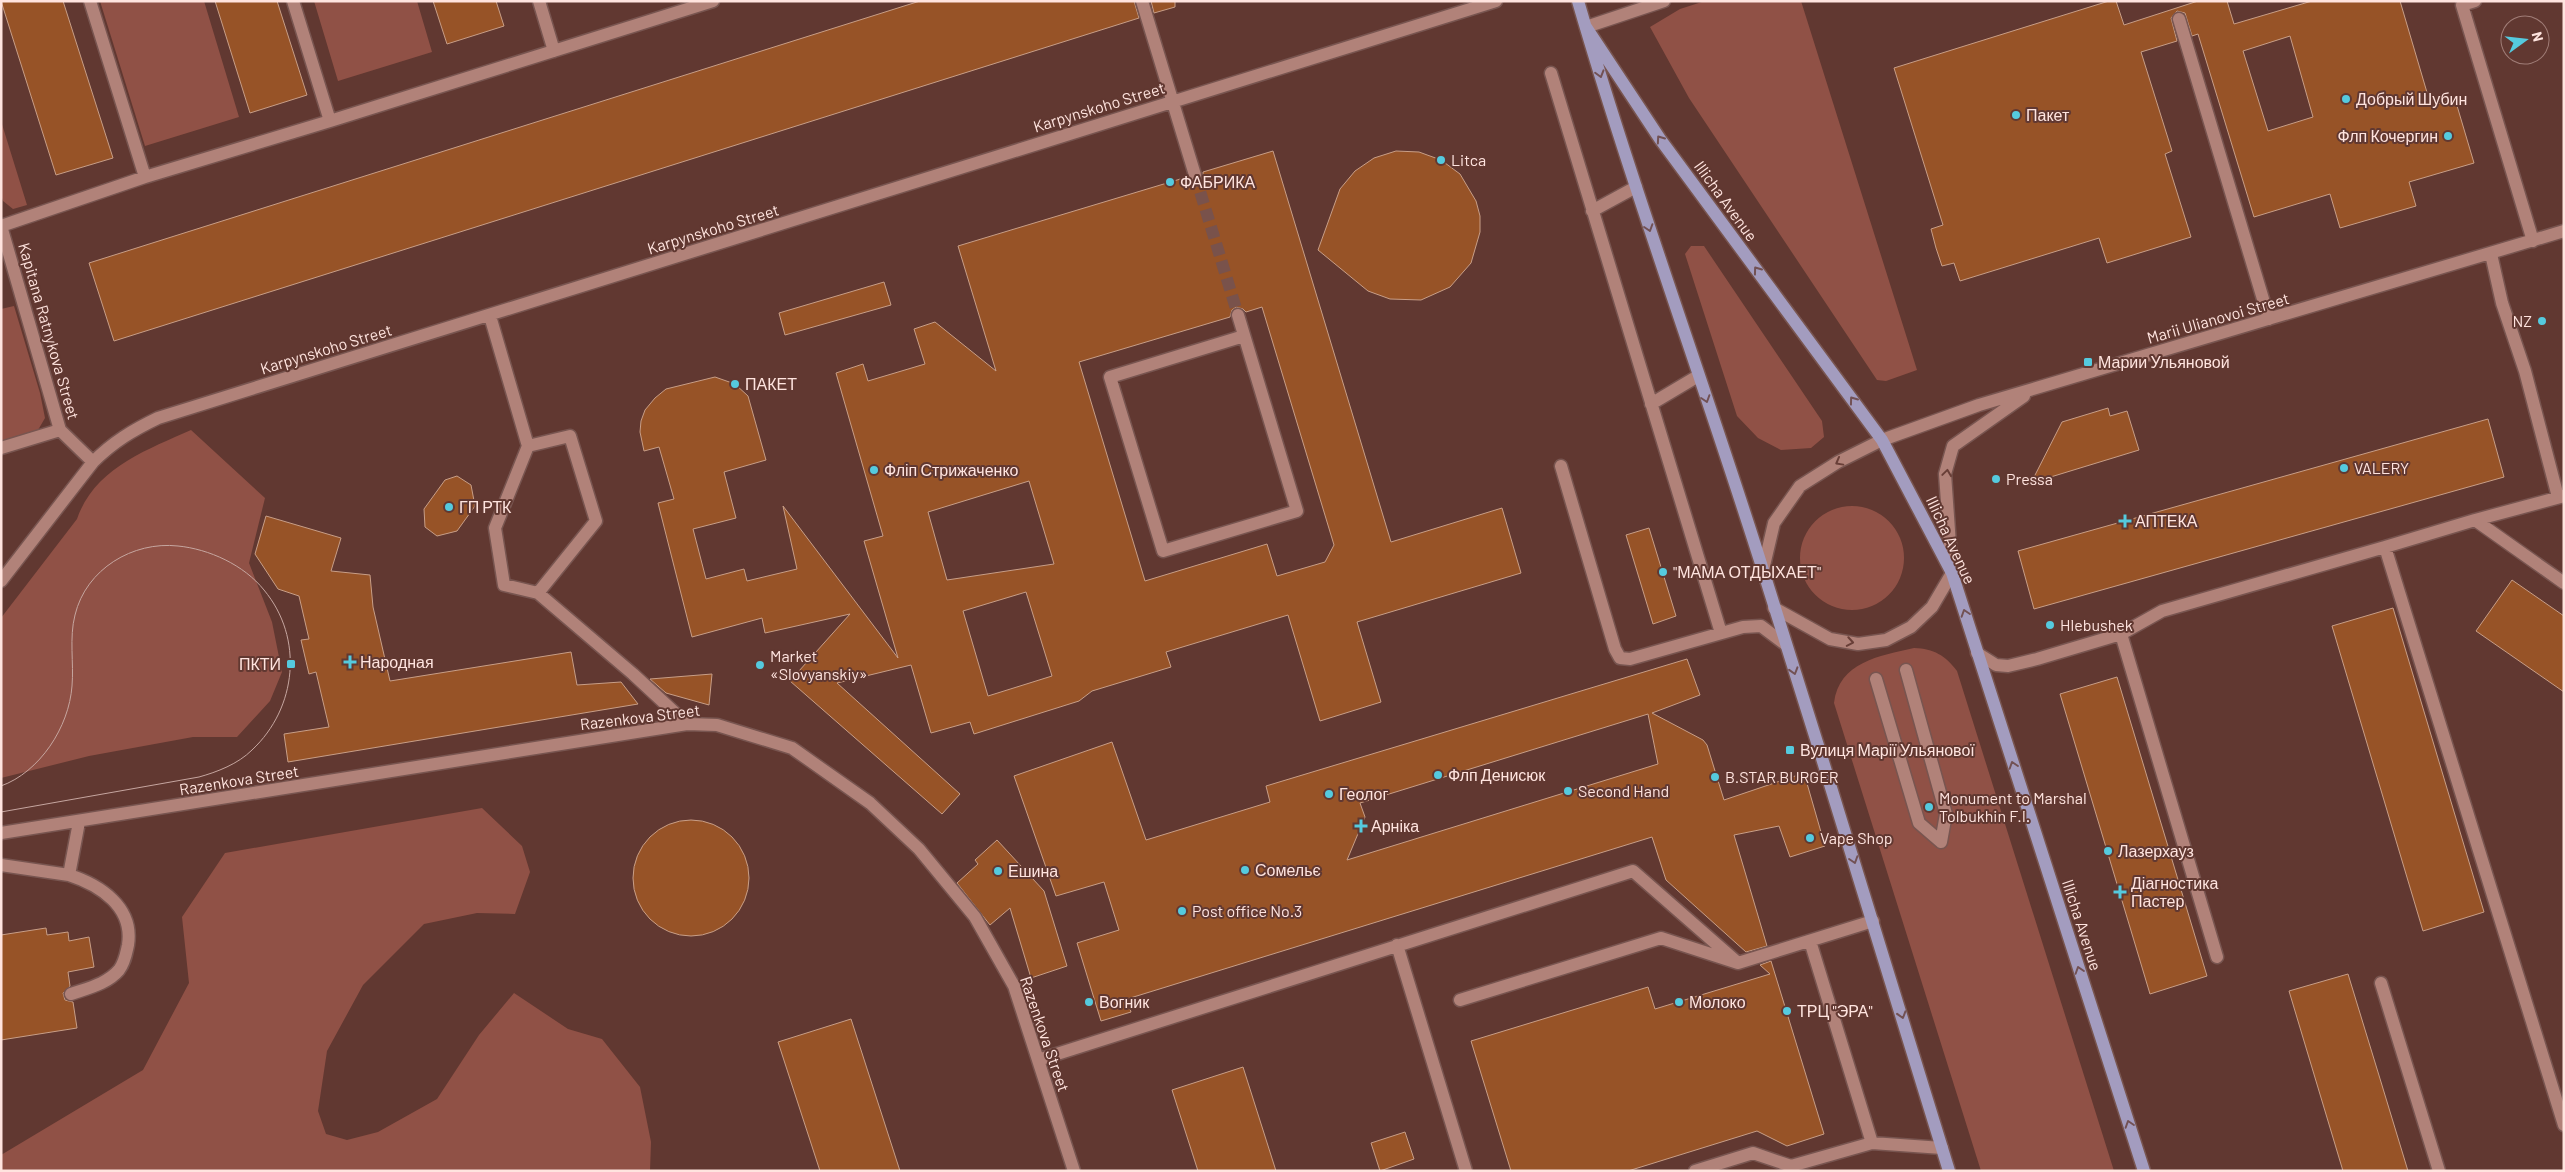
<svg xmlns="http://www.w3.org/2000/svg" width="2565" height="1172" viewBox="0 0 2565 1172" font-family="Barlow,sans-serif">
<rect width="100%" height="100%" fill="#613831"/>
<path fill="#905146" d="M 100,1 L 204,1 L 239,117 L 145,146 Z
M 314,1 L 417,1 L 432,52 L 338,81 Z
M 1705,1 L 1801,1 L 1917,370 L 1886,381 L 1877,380 L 1689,98 L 1650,27 L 1680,9 Z
M 1,121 L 27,205 L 13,209 L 3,201 L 1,195 Z
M 1691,246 L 1704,246 L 1822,421 L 1824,437 L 1811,448 L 1781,450 L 1758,438 L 1737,416 L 1685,254 Z
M 14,306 L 40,393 L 45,418 L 38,430 L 1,444 L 1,309 Z
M 191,430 L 265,498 L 249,563 L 272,622 L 282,672 L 270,701 L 237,737 L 193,737 L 89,756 L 1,778 L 1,618 L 77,519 C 94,469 146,450 191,430 Z
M1800 558a52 52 0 1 1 104 0a52 52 0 1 1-104 0Z
M 1914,648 C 1934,649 1945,655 1957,671 L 2114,1171 L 1981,1171 L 1834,703 C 1839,662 1879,656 1914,648 Z
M 482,808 L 522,846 L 530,872 L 515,914 L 477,913 L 424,924 L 363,985 L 327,1051 L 318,1111 L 326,1134 L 347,1140 L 378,1132 L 437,1099 L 479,1035 L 514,993 L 568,1029 L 602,1039 L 640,1087 L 651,1142 L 650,1171 L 1,1171 L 1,1155 L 143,1070 L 189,983 L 182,917 L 225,853 Z"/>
<path fill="#975327" stroke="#c89e87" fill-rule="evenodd" d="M 1,1 L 63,1 L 113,158 L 56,175 Z
M 215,1 L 277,1 L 307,95 L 250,113 Z
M 433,1 L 496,1 L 504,26 L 447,44 Z
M 920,1 L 1134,1 L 1139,18 L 114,341 L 89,263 Z
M 1151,1 L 1175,1 L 1175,7 L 1154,13 Z
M 2109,1 L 2116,1 L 2124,25 L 2198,1 L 2227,1 L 2234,24 L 2312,1 L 2400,1 L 2431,106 L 2455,99 L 2474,163 L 2409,182 L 2416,206 L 2340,228 L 2330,194 L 2254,217 L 2198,34 L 2192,36 L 2185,13 L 2177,11 L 2171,18 L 2177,41 L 2141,52 L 2172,151 L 2165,154 L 2191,237 L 2107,263 L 2099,238 L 1960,281 L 1954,263 L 1942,266 L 1936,248 L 1931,229 L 1943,225 L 1894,68 ZM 2290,36 L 2313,117 L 2268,131 L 2243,51 Z
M 1273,151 L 1391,542 L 1502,508 L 1521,573 L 1357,622 L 1381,702 L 1320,721 L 1288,615 L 1166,652 L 1171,667 L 1092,691 L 1079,701 L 974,734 L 970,722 L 931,733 L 911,665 L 837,683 L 960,794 L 942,814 L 790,681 L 850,614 L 765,633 L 762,618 L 692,637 L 658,503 L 674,499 L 659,447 L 644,451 L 640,432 L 641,421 L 645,410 L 655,398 L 666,389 L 715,377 L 735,384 L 748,396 L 766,460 L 724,472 L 736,518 L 693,529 L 706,579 L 744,569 L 747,581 L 797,569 L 783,506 L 898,658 L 864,541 L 883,536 L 836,373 L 863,364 L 868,381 L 925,364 L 914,329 L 935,322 L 996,371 L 958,246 L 1187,177 L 1193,183 L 1198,183 L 1203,177 L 1203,172 ZM 1236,307 L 1243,309 L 1246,312 L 1262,307 L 1334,545 L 1325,562 L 1277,576 L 1267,544 L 1145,581 L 1079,362 L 1230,317 L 1232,310 ZM 1029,481 L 1054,564 L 947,580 L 928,512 ZM 1026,592 L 1052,676 L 988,696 L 963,611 Z
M 1396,151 L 1419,152 L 1441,160 L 1460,174 L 1476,201 L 1480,216 L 1480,232 L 1471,263 L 1450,287 L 1421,300 L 1390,299 L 1368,291 L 1318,250 L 1340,189 L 1355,171 L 1374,158 Z
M 884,282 L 891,305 L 785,335 L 779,313 Z
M 2108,408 L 2110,416 L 2127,411 L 2139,450 L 2031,483 L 2062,422 Z
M 2488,419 L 2504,477 L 2034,609 L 2018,551 Z
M 457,476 L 471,485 L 475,506 L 457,531 L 437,536 L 425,527 L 424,509 L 445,480 Z
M 266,516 L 341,538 L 331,571 L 370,575 L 373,607 L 390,681 L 571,652 L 577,685 L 621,682 L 638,704 L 288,762 L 284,734 L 329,727 L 316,672 L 309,674 L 301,640 L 309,639 L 299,596 L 278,589 L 255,554 Z
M 1649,528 L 1676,616 L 1653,624 L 1626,535 Z
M 2512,580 L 2564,616 L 2564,692 L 2476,631 Z
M 2393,608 L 2484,912 L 2423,931 L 2332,626 Z
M 1687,659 L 1700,695 L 1652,713 L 1703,740 L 1707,745 L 1724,800 L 1804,773 L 1825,846 L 1790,857 L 1779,826 L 1734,835 L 1767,946 L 1746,952 L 1666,880 L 1652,837 L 1127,999 L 1131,1012 L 1101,1021 L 1077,943 L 1119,930 L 1104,882 L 1056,896 L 1014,776 L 1112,742 L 1146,840 L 1270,802 L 1266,786 ZM 1648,714 L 1658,764 L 1347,860 L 1365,817 L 1360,803 Z
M 712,674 L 709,705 L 666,693 L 650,679 Z
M 2117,677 L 2207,976 L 2150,994 L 2060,694 Z
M633 878a58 58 0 1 1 116 0a58 58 0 1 1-116 0Z
M 997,840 L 1044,891 L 1067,966 L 1031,978 L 1010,908 L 990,925 L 957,883 L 978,864 L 975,860 Z
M 46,928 L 47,935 L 68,932 L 69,941 L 89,937 L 94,967 L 68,972 L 70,986 L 63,993 L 65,1000 L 73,1002 L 77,1028 L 1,1040 L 1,935 Z
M 1771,961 L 1824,1134 L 1787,1146 L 1757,1131 L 1628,1171 L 1511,1171 L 1471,1041 L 1648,987 L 1655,1009 L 1770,974 L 1760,965 Z
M 2348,974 L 2381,1082 L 2408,1171 L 2343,1171 L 2289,991 Z
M 851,1019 L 900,1171 L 820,1171 L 778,1042 Z
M 1243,1067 L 1276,1171 L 1198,1171 L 1172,1090 Z
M 1405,1132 L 1414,1159 L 1380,1171 L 1371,1143 Z"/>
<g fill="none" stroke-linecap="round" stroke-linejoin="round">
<path stroke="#79524b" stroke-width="12" stroke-dasharray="12 6" stroke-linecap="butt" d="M 1195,175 L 1238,315"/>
<defs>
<path id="minor" d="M 90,1 L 145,177
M 293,1 L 330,121
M 539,1 L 554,51
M 1142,1 L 1195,175
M 2475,1 L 2462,5 L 2533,241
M 2179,19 L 2269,319
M 1586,27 L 1664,1
M 1551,73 L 1721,633
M 1592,211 L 1636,187
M 1,226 L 145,177 L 330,121 L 713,1
M 1,226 L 60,430 L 93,462
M 2491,254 L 2502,303 L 2525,371 L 2558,497
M 1238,315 L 1297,511 L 1163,551 L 1110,377 L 1244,336
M 490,316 L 528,446 L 495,528 L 504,585 L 538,593 L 596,521 L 570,436 L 528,446
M 1651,404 L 1698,376
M 1,448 L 60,430
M 1561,466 L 1615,649 L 1620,658 L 1630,659 L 1743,627 L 1761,626 L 1785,644
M 2475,520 L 2564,496
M 2385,547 L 2475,520 L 2564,583
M 1763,570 L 1774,523 L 1800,486 L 1838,462 L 1882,440 L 1979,405 L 2564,231
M 1,581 L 93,462 C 113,442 133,430 158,418 L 1496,1
M 538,593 L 633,674 L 687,724
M 1774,608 L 1830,639 L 1858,644 L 1886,640 L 1911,627 L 1932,607 L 1952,573 L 1945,474 L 1953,446 L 2024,396
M 2121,634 L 2217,957
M 1977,653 L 1996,665 L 2008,666 L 2037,659 L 2121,634 L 2162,611 L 2385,547 L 2564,1125
M 1906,670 L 1946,814 L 1941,842
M 1876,679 L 1919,823 L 1941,842
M 1,833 L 687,724 L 717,725 L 792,748 L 870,803 L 919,849 L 975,917 L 1014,986 L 1074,1171
M 1,865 L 69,875 L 79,822
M 69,875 C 100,885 134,907 128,945 C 126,954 125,962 119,970 C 107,984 88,988 71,994
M 1810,941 L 1872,1143 L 1942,1148
M 1397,945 L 1466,1171
M 2381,983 L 2439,1171
M 1460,1000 L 1661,938 L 1738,963 L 1873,921
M 1038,1060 L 1633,871 L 1738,963
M 1695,1171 L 1753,1153 L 1791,1166 L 1872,1143"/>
<path id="major" d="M 1578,1 C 1634,193 1703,380 1763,570 C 1826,770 1888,970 1949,1171
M 1586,27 L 1660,139 L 1882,440 L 1952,573 L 2144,1171"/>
</defs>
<use href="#minor" stroke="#785550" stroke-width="15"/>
<use href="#major" stroke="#785550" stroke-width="15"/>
<use href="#minor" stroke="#b18279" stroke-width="12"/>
<use href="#major" stroke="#a39cbf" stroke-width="12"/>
<path stroke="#c6a6a0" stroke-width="1" d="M 1,786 C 40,772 69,727 72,686 C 74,663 69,638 75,615 C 86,569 133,541 178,546 C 209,549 244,565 264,590 C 304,638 297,708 252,750 C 238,764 217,772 199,777 L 1,812"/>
</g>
<defs><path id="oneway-chevron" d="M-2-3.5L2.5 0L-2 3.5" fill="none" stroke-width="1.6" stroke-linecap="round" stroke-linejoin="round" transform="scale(1.25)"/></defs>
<g stroke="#725154">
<use href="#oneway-chevron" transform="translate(1600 74) rotate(74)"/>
<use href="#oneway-chevron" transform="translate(1660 139) rotate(-125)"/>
<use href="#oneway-chevron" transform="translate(1649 228) rotate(72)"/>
<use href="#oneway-chevron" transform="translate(1757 270) rotate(-126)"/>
<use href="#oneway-chevron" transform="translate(1706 399) rotate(72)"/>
<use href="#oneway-chevron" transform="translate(1853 400) rotate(-126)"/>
<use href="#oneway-chevron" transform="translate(1965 613) rotate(-108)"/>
<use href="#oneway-chevron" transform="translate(1794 671) rotate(73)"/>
<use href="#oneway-chevron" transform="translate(2013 765) rotate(-108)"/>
<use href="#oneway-chevron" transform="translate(1854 860) rotate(72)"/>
<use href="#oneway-chevron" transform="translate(2079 970) rotate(-108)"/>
<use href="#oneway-chevron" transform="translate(1902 1015) rotate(73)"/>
<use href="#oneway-chevron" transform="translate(2129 1124) rotate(-108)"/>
</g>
<g stroke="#693f38">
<use href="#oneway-chevron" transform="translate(1839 462) rotate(151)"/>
<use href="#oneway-chevron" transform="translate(1947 473) rotate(-82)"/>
<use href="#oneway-chevron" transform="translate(1850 642) rotate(10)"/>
</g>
<g fill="#55cade" stroke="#613831" stroke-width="2">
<circle cx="2346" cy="99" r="5"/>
<circle cx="2016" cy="115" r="5"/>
<circle cx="2448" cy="136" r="5"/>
<circle cx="1441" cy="160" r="5"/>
<circle cx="1170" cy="182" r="5"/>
<circle cx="2542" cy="321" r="5"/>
<rect x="2083" y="357" width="10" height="10" rx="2.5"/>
<circle cx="735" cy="384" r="5"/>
<circle cx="2344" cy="468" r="5"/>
<circle cx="874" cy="470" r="5"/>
<circle cx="1996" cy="479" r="5"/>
<circle cx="449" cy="507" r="5"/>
<path d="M2122.5 513.5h5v5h5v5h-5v5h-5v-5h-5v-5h5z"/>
<circle cx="1663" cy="572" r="5"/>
<circle cx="2050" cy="625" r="5"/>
<path d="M347.5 654.5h5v5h5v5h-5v5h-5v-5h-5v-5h5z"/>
<rect x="286" y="659" width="10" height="10" rx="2.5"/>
<circle cx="760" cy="665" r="5"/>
<rect x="1785" y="745" width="10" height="10" rx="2.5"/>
<circle cx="1438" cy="775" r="5"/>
<circle cx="1715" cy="777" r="5"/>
<circle cx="1568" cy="791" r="5"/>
<circle cx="1329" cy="794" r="5"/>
<circle cx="1929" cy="807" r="5"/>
<path d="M1358.5 818.5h5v5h5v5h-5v5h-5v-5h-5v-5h5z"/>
<circle cx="1810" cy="838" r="5"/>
<circle cx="2108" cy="851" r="5"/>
<circle cx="1245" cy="870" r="5"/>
<circle cx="998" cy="871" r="5"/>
<path d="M2117.5 884.5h5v5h5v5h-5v5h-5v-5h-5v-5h5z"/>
<circle cx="1182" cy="911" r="5"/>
<circle cx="1089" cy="1002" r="5"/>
<circle cx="1679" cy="1002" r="5"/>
<circle cx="1787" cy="1011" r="5"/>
</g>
<g text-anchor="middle" stroke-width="4" stroke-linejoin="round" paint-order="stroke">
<g font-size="16" fill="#ffe4df" stroke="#613831" text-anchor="start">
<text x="2356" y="105">Добрый Шубин</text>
<text x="2026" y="121">Пакет</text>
<text x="2438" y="142" text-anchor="end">Флп Кочергин</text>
<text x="1451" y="166">Litca</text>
<text x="1180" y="188">ФАБРИКА</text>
<text x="2532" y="327" text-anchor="end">NZ</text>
<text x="2098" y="368">Марии Ульяновой</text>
<text x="745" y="390">ПАКЕТ</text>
<text x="2354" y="474">VALERY</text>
<text x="884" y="476">Фліп Стрижаченко</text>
<text x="2006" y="485">Pressa</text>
<text x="459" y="513">ГП РТК</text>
<text x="2135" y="527">АПТЕКА</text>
<text x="1673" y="578">"МАМА ОТДЫХАЕТ"</text>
<text x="2060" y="631">Hlebushek</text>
<text x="770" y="662">Market<tspan x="770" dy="18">«Slovyanskiy»</tspan></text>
<text x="360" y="668">Народная</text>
<text x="281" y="670" text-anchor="end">ПКТИ</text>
<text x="1800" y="756">Вулиця Марії Ульянової</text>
<text x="1448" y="781">Флп Денисюк</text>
<text x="1725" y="783">B.STAR BURGER</text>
<text x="1578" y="797">Second Hand</text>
<text x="1339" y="800">Геолог</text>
<text x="1939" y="804">Monument to Marshal<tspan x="1939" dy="18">Tolbukhin F.I.</tspan></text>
<text x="1371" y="832">Арніка</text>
<text x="1820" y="844">Vape Shop</text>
<text x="2118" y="857">Лазерхауз</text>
<text x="1255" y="876">Сомельє</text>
<text x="1008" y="877">Ешина</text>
<text x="2131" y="889">Діагностика<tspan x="2131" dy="18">Пастер</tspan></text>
<text x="1192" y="917">Post office No.3</text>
<text x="1099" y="1008">Вогник</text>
<text x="1689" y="1008">Молоко</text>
<text x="1797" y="1017">ТРЦ "ЭРА"</text>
</g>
<g font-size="16" fill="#ffe4df" stroke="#613831">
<text transform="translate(1099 107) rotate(-17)" y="6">Karpynskoho Street</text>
<text transform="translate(1726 201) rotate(54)" y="6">Illicha Avenue</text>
<text transform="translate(713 229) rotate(-17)" y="6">Karpynskoho Street</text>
<text transform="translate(2218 318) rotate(-16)" y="6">Marii Ulianovoi Street</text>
<text transform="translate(49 331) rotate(74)" y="6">Kapitana Ratnykova Street</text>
<text transform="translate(326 349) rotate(-17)" y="6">Karpynskoho Street</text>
<text transform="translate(1951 540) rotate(65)" y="6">Illicha Avenue</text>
<text transform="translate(640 717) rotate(-7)" y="6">Razenkova Street</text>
<text transform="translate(239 780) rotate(-9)" y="6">Razenkova Street</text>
<text transform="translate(2082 925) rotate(72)" y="6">Illicha Avenue</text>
<text transform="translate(1045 1034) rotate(71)" y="6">Razenkova Street</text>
</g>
</g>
<rect width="2565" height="1172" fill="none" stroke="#ffe4df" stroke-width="5"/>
<g transform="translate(2525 40) rotate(75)"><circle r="24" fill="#613831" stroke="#a07d77"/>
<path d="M0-4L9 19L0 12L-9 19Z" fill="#55cade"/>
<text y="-8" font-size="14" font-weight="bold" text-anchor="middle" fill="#ffe4df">N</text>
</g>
</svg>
